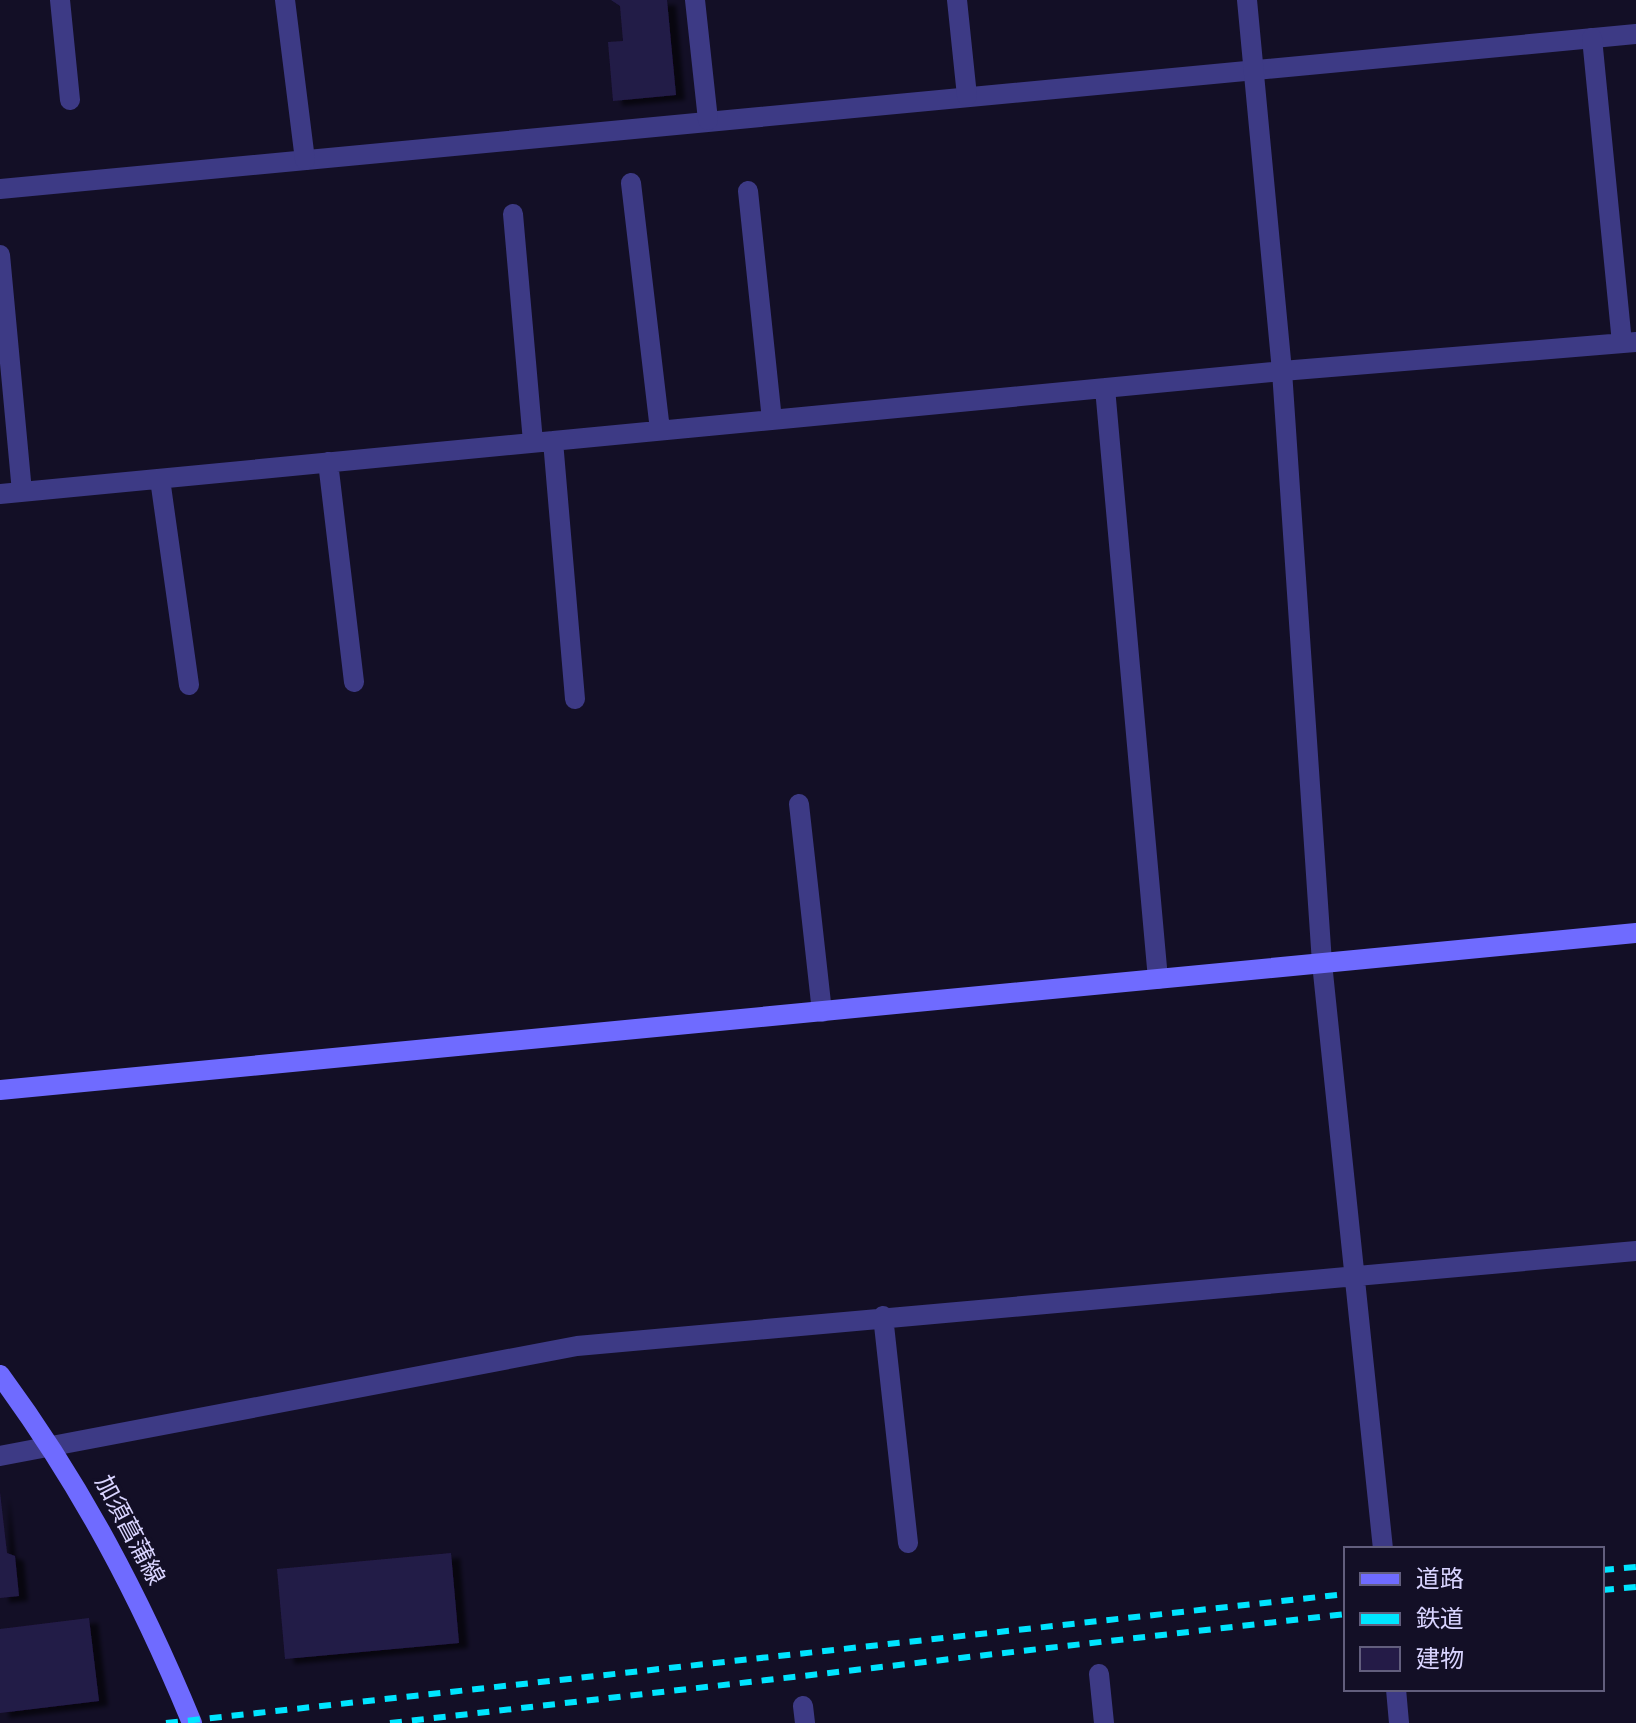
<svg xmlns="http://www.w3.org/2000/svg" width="1636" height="1723" viewBox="0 0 1636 1723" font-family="'Asap Condensed','Noto Sans JP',sans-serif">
<defs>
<filter id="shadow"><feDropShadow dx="9" dy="5" stdDeviation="2" flood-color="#0009"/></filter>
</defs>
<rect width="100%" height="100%" fill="#130f26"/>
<path fill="#241b47" filter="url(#shadow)" d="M 611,0 L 667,0 L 676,95 L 613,101 L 608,42 L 623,41 L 620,6 Z
M 0,1492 L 7,1553 L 15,1556 L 19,1596 L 0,1598 Z
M 451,1553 L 459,1643 L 285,1659 L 277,1569 Z
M 89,1618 L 99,1701 L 0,1713 L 0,1629 Z"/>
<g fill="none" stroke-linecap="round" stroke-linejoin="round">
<path stroke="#3d3a85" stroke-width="20" d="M 0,189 L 1636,34
M 1099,1674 L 1104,1723
M 803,1706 L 805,1723"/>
<path stroke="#3d3a85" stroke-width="20" d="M 60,0 L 70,100
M 285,0 L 305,160
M 695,0 L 708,120
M 957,0 L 967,96
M 1247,0 L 1282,371 L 1322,963 L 1383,1549
M 1592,38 L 1622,343
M 631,183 L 660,430
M 748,191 L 772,420
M 513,214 L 533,442
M 0,255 L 22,492
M 1105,388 L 1158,979
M 553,441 L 575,699
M 328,462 L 354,682
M 160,479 L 189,685
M 0,494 L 1282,371 L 1636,342
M 799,804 L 822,1012
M 883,1316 L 908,1543
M 0,1456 L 577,1346 L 1636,1251
M 1396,1689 L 1399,1723"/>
<path stroke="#6f6bff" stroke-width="20" d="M 0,1090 L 1636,933
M 0,1375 C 81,1485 140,1597 192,1723"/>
<path stroke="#00e5ff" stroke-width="6" stroke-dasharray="12 10" stroke-linecap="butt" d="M 1602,1570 L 1636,1567
M 1602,1590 L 1636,1587
M 166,1723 L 1346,1594
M 390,1723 L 1346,1614"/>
</g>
<g text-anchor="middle" stroke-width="7" stroke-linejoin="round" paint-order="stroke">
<g font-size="24" fill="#d9d4ff" stroke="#130f26">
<text transform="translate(130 1530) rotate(62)" y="8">加須菖蒲線</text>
</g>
</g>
<rect x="1344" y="1547" width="260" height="144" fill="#130f26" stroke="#625e7d" stroke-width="2"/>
<rect x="1360" y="1573" width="40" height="12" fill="#6f6bff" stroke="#625e7d" stroke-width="2"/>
<text x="1416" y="1587" font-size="24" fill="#d9d4ff">道路</text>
<rect x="1360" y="1613" width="40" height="12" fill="#00e5ff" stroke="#625e7d" stroke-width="2"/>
<text x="1416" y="1627" font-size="24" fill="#d9d4ff">鉄道</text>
<rect x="1360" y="1647" width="40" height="24" fill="#241b47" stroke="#625e7d" stroke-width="2"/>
<text x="1416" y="1667" font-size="24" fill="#d9d4ff">建物</text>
</svg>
